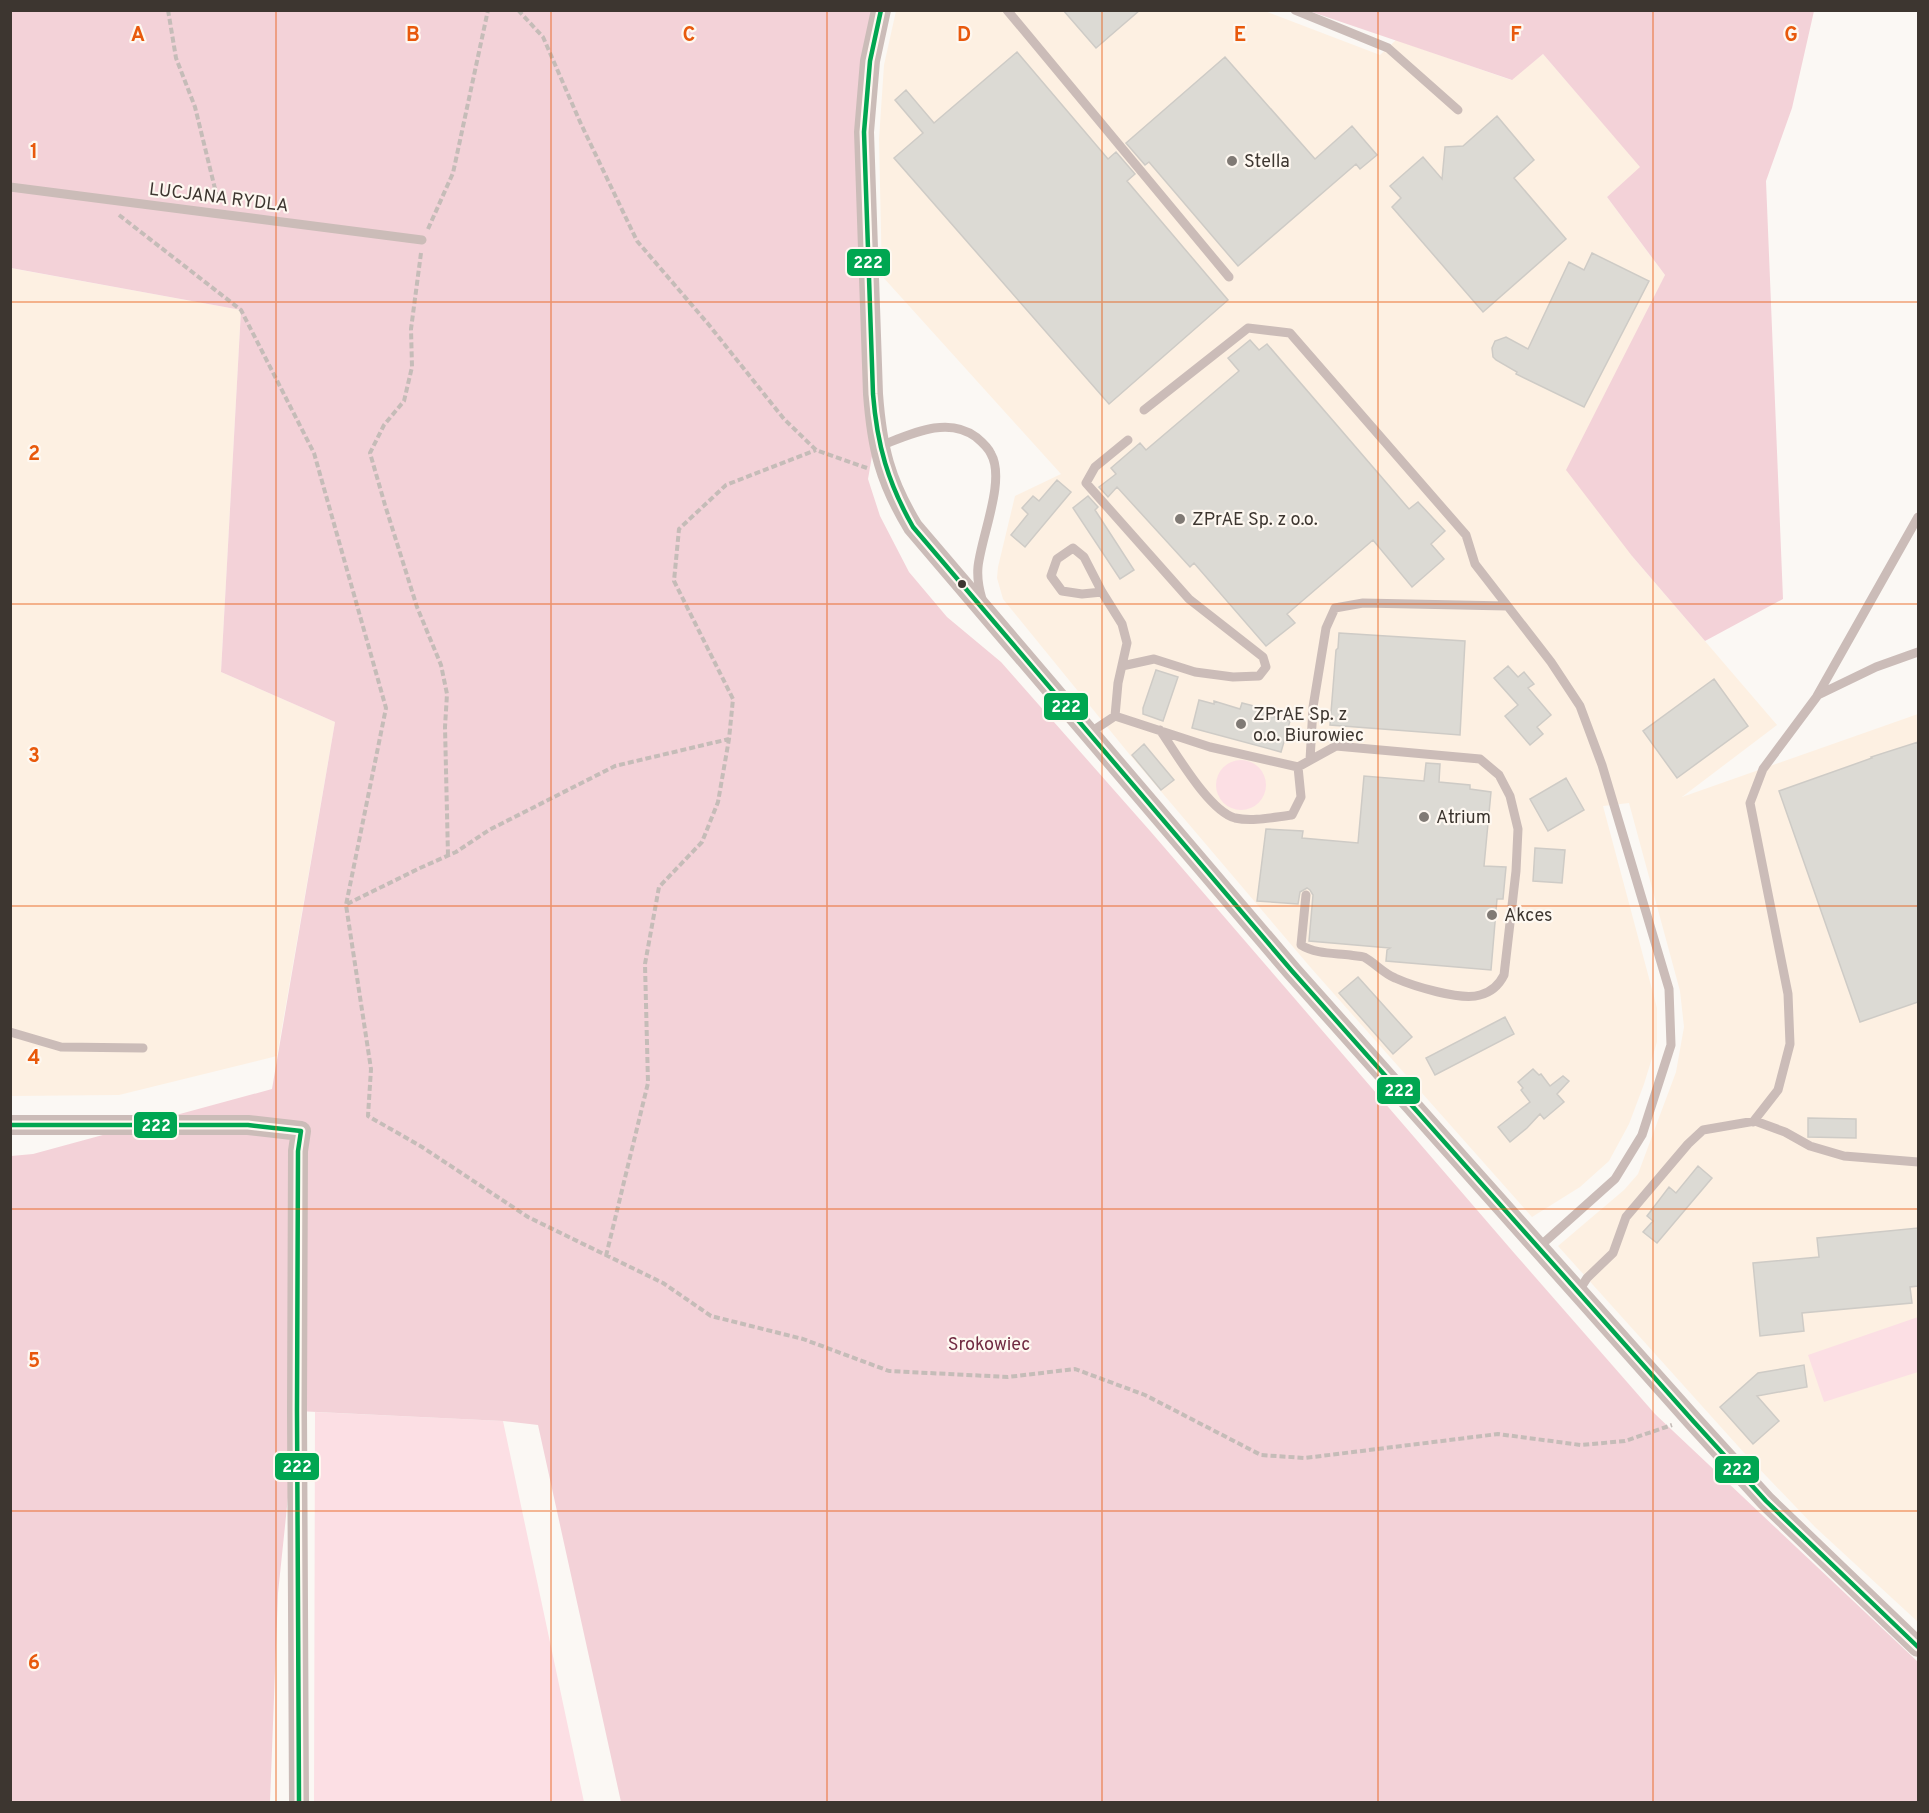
<svg xmlns="http://www.w3.org/2000/svg" width="1929" height="1813" viewBox="0 0 1929 1813" font-family="Overpass,sans-serif">
<rect width="100%" height="100%" fill="#fbf8f4"/>
<path fill="#fdf0e2" d="M 896,11 L 1265,11 L 1380,55 L 1396,40 L 1511,80 L 1543,54 L 1641,167 L 1607,197 L 1665,275 L 1633,340 L 1632,556 L 1777,725 L 1682,797 L 1918,714 L 1918,1622 L 1815,1527 L 1747,1456 L 1558,1246 L 1624,1190 L 1638,1174 L 1676,1072 L 1684,1027 L 1680,991 L 1629,803 L 1603,806 L 1657,1008 L 1657,1042 L 1644,1084 L 1629,1124 L 1609,1161 L 1580,1187 L 1532,1217 L 1311,968 L 1130,755 L 1003,599 L 997,578 L 998,567 L 1015,496 L 1061,474 L 882,276 L 879,139 L 884,65 Z
M 10,268 L 241,310 L 221,672 L 335,722 L 277,1056 L 119,1095 L 11,1096 Z"/>
<path fill="#fcdfe4" d="M1216 785a25 25 0 1 1 50 0a25 25 0 1 1-50 0Z
M 1918,1317 L 1918,1372 L 1824,1402 L 1808,1355 Z
M 315,1412 L 503,1421 L 584,1802 L 314,1802 Z"/>
<path fill="#f3d2d8" d="M 11,11 L 875,11 L 866,106 L 876,433 L 868,479 L 880,516 L 909,572 L 947,617 L 1001,662 L 1151,832 L 1515,1254 L 1655,1414 L 1918,1662 L 1918,1802 L 621,1802 L 538,1425 L 503,1421 L 297,1411 L 278,1593 L 270,1802 L 11,1802 L 11,1156 L 33,1154 L 272,1089 L 335,722 L 221,672 L 241,310 L 11,268 Z
M 1309,11 L 1814,11 L 1792,108 L 1766,181 L 1783,599 L 1705,641 L 1632,556 L 1566,470 L 1665,275 L 1607,197 L 1640,167 L 1543,54 L 1512,80 Z"/>
<path fill="#dcdad4" stroke="#cecbc6" stroke-width="1.5" d="M 1063,10 L 1140,10 L 1096,48 Z
M 1017,52 L 1108,159 L 1116,152 L 1135,174 L 1127,181 L 1228,300 L 1109,404 L 894,158 L 923,133 L 895,100 L 906,90 L 934,123 Z
M 1225,57 L 1315,159 L 1352,126 L 1377,155 L 1360,169 L 1356,164 L 1238,266 L 1149,162 L 1145,165 L 1126,143 Z
M 1497,116 L 1534,160 L 1514,178 L 1566,239 L 1483,312 L 1392,207 L 1401,198 L 1390,186 L 1423,157 L 1442,179 L 1445,147 L 1463,146 Z
M 1592,253 L 1649,281 L 1584,407 L 1516,374 L 1517,372 L 1496,360 L 1493,357 L 1492,348 L 1495,341 L 1506,337 L 1528,349 L 1569,262 L 1584,270 Z
M 1250,340 L 1259,350 L 1267,344 L 1409,509 L 1418,502 L 1445,531 L 1431,544 L 1444,559 L 1412,587 L 1373,540 L 1287,614 L 1295,623 L 1266,646 L 1194,563 L 1190,567 L 1117,487 L 1108,497 L 1099,487 L 1116,474 L 1111,468 L 1140,443 L 1146,450 L 1239,371 L 1228,358 Z
M 1057,480 L 1071,492 L 1025,547 L 1011,535 L 1028,514 L 1022,508 L 1033,496 L 1039,501 Z
M 1088,496 L 1098,507 L 1095,510 L 1134,570 L 1120,579 L 1073,508 Z
M 1339,633 L 1465,641 L 1460,735 L 1330,725 L 1336,650 L 1338,648 Z
M 1508,666 L 1518,677 L 1524,672 L 1534,684 L 1528,688 L 1551,715 L 1537,727 L 1543,734 L 1530,745 L 1505,716 L 1518,705 L 1494,678 Z
M 1156,670 L 1178,677 L 1163,721 L 1143,714 L 1143,708 Z
M 1714,679 L 1748,726 L 1677,778 L 1643,731 Z
M 1199,700 L 1214,704 L 1214,701 L 1240,709 L 1242,703 L 1250,705 L 1273,711 L 1271,716 L 1290,721 L 1281,752 L 1192,728 Z
M 1918,742 L 1918,1002 L 1860,1022 L 1779,791 L 1872,758 L 1871,757 Z
M 1144,744 L 1174,780 L 1161,790 L 1132,755 Z
M 1426,763 L 1440,764 L 1439,782 L 1470,785 L 1470,789 L 1491,792 L 1484,866 L 1506,867 L 1503,899 L 1497,899 L 1491,970 L 1386,961 L 1387,950 L 1390,948 L 1309,941 L 1313,895 L 1310,890 L 1307,888 L 1300,892 L 1298,904 L 1257,901 L 1266,829 L 1303,831 L 1302,838 L 1358,843 L 1364,776 L 1424,781 Z
M 1566,778 L 1584,810 L 1548,831 L 1530,799 Z
M 1535,848 L 1565,850 L 1562,883 L 1533,881 Z
M 1358,977 L 1412,1037 L 1393,1054 L 1339,993 Z
M 1505,1017 L 1514,1034 L 1435,1075 L 1426,1058 Z
M 1533,1069 L 1539,1075 L 1541,1074 L 1550,1086 L 1563,1076 L 1569,1081 L 1557,1094 L 1564,1102 L 1544,1119 L 1540,1114 L 1527,1128 L 1510,1142 L 1498,1127 L 1530,1102 L 1521,1090 L 1523,1088 L 1518,1082 Z
M 1808,1118 L 1856,1119 L 1856,1138 L 1808,1137 Z
M 1698,1166 L 1712,1178 L 1657,1243 L 1643,1232 L 1653,1221 L 1647,1216 L 1669,1187 L 1676,1193 Z
M 1918,1228 L 1918,1286 L 1910,1287 L 1912,1303 L 1802,1313 L 1804,1331 L 1760,1336 L 1753,1263 L 1819,1257 L 1817,1238 Z
M 1804,1365 L 1807,1387 L 1757,1396 L 1779,1421 L 1753,1444 L 1720,1407 L 1758,1373 Z"/>
<g fill="none" stroke-linecap="round" stroke-linejoin="round">
<path stroke="#c5bcb8" stroke-width="4" stroke-dasharray="6 3" stroke-linecap="butt" d="M 168,10 L 176,58 L 195,107 L 218,201
M 518,10 L 543,37 L 581,124 L 637,241 L 709,325 L 784,419 L 816,450 L 867,468
M 119,215 L 241,310 L 314,453 L 386,708 L 346,905 L 371,1069 L 368,1116 L 422,1147 L 528,1217 L 663,1283 L 711,1316 L 803,1339 L 889,1371 L 1008,1377 L 1075,1369 L 1145,1395 L 1261,1455 L 1305,1458 L 1498,1434 L 1581,1445 L 1625,1441 L 1672,1425
M 428,229 L 453,173 L 488,10
M 421,253 L 411,329 L 412,367 L 404,401 L 384,425 L 370,453 L 385,505 L 417,607 L 441,665 L 447,694 L 445,727 L 448,856
M 347,904 L 420,868 L 456,852 L 489,830 L 615,766 L 729,739
M 606,1256 L 648,1083 L 645,964 L 659,887 L 702,842 L 718,802 L 729,739 L 733,699 L 674,581 L 679,529 L 726,485 L 816,450"/>
<path stroke="#cbbcb8" stroke-width="9" d="M 1007,10 L 1229,277
M 1295,10 L 1388,48 L 1458,110
M 10,187 L 422,240
M 1144,410 L 1248,328 L 1290,333 L 1466,535 L 1475,564 L 1551,662 L 1580,706 L 1602,765 L 1669,989 L 1671,1045 L 1642,1135 L 1615,1179 L 1539,1247
M 880,446 C 909,435 947,415 976,437 C 982,442 988,447 991,454 C 1006,480 981,537 978,567 C 977,578 979,589 982,599
M 1102,592 L 1082,594 L 1062,591 L 1051,576 L 1057,559 L 1073,548 L 1084,557 L 1102,592 L 1122,624 L 1127,643 L 1118,683 L 1115,716
M 1122,666 L 1154,659 L 1195,672 L 1233,677 L 1259,676 L 1266,667 L 1263,657 L 1189,599 L 1086,483 L 1095,467 L 1128,440
M 1817,696 L 1918,517
M 1160,730 C 1176,753 1209,811 1235,818 C 1253,822 1274,817 1292,815 L 1301,797 L 1298,767
M 1088,734 L 1115,716 L 1210,747 L 1298,767 L 1336,746 L 1480,759 L 1499,775 L 1510,796 L 1518,829 L 1516,871 L 1504,975 C 1499,985 1492,992 1480,995 C 1461,1001 1413,986 1395,978 C 1383,973 1375,963 1364,957 C 1360,956 1355,956 1350,955 C 1334,953 1315,954 1301,945 L 1306,895
M 1310,760 L 1313,707 L 1326,628 L 1335,608 L 1363,603 L 1507,606
M 10,1032 L 61,1047 L 143,1048
M 1753,1122 L 1778,1090 L 1790,1044 L 1788,994 L 1750,803 L 1763,769 L 1818,695 L 1876,667 L 1918,652
M 1578,1292 L 1587,1278 L 1613,1253 L 1626,1217 L 1688,1144 L 1703,1130 L 1755,1121 L 1785,1132 L 1810,1146 L 1844,1156 L 1918,1162"/>
<path stroke="#cbbcb8" stroke-width="20" d="M 881,10 L 870,61 L 864,132 L 873,394 C 877,448 885,481 913,527 L 1292,971 L 1694,1422 L 1766,1501 L 1918,1647
M 10,1125 L 248,1125 L 301,1131 L 298,1151 L 297,1411 L 299,1802"/>
<defs>
<path id="bus-1" d="M 881,10 L 870,61 L 864,132 L 873,394 C 877,445 888,483 913,527 L 1292,971 L 1694,1422 L 1766,1501 L 1918,1647
M 10,1125 L 248,1125 L 301,1131
M 299,1802 L 297,1411 L 298,1151 L 301,1131"/>
</defs>
<use href="#bus-1" stroke="#fef8f1" stroke-width="9"/>
<use href="#bus-1" stroke="#00a651" stroke-width="4.5"/>
</g>
<path fill="none" stroke="#e8590c" stroke-width="1.5" stroke-opacity="0.55" d="M 276,10 L 276,1802M 551,10 L 551,1802M 827,10 L 827,1802M 1102,10 L 1102,1802M 1378,10 L 1378,1802M 1653,10 L 1653,1802M 10,302 L 1918,302M 10,604 L 1918,604M 10,906 L 1918,906M 10,1209 L 1918,1209M 10,1511 L 1918,1511"/>
<g fill="#807a75" stroke="#fef8f1" stroke-width="2">
<circle cx="1232" cy="161" r="6"/>
<circle cx="1180" cy="519" r="6"/>
<circle cx="1241" cy="724" r="6"/>
<circle cx="1424" cy="817" r="6"/>
<circle cx="1492" cy="915" r="6"/>
</g>
<circle fill="#3d3630" stroke="#fef8f1" stroke-width="2" cx="962" cy="584" r="5"/>
<g text-anchor="middle" stroke-width="4.5" stroke-linejoin="round" paint-order="stroke">
<g font-size="18" fill="#3d3630" stroke="#fef8f1" text-anchor="start">
<text x="1244" y="167">Stella</text>
<text x="1192" y="525">ZPrAE Sp. z o.o.</text>
<text x="1253" y="720">ZPrAE Sp. z<tspan x="1253" dy="21">o.o. Biurowiec</tspan></text>
<text x="1436" y="823">Atrium</text>
<text x="1504" y="921">Akces</text>
</g>
<g font-size="18" fill="#3d3630" stroke="#fef8f1">
<text transform="translate(219 197) rotate(7)" y="6">LUCJANA RYDLA</text>
</g>
<g font-size="18" fill="#712b42" stroke="#fef8f1">
<text x="989" y="1350">Srokowiec</text>
</g>
</g>
<g font-size="20" text-anchor="middle" font-weight="bold" fill="#e8590c" stroke="#fef8f1" stroke-width="4.5" stroke-linejoin="round" paint-order="stroke">
<text x="138" y="41">A</text>
<text x="413" y="41">B</text>
<text x="689" y="41">C</text>
<text x="964" y="41">D</text>
<text x="1240" y="41">E</text>
<text x="1516" y="41">F</text>
<text x="1791" y="41">G</text>
<text x="34" y="158">1</text>
<text x="34" y="460">2</text>
<text x="34" y="762">3</text>
<text x="34" y="1064">4</text>
<text x="34" y="1367">5</text>
<text x="34" y="1669">6</text>
</g>
<g stroke="#fef8f1" stroke-width="2">
<rect x="846" y="248" width="45" height="29" rx="6" fill="#00a651"/>
<rect x="1043" y="692" width="46" height="29" rx="6" fill="#00a651"/>
<rect x="1376" y="1076" width="45" height="29" rx="6" fill="#00a651"/>
<rect x="133" y="1111" width="45" height="28" rx="6" fill="#00a651"/>
<rect x="274" y="1452" width="46" height="29" rx="6" fill="#00a651"/>
<rect x="1714" y="1455" width="46" height="29" rx="6" fill="#00a651"/>
</g>
<g font-size="16" text-anchor="middle" font-weight="bold" fill="#fff">
<text x="868" y="268">222</text>
<text x="1066" y="712">222</text>
<text x="1399" y="1096">222</text>
<text x="156" y="1131">222</text>
<text x="297" y="1472">222</text>
<text x="1737" y="1475">222</text>
</g>
<rect width="1929" height="1813" fill="none" stroke="#3d3630" stroke-width="24"/>
</svg>
